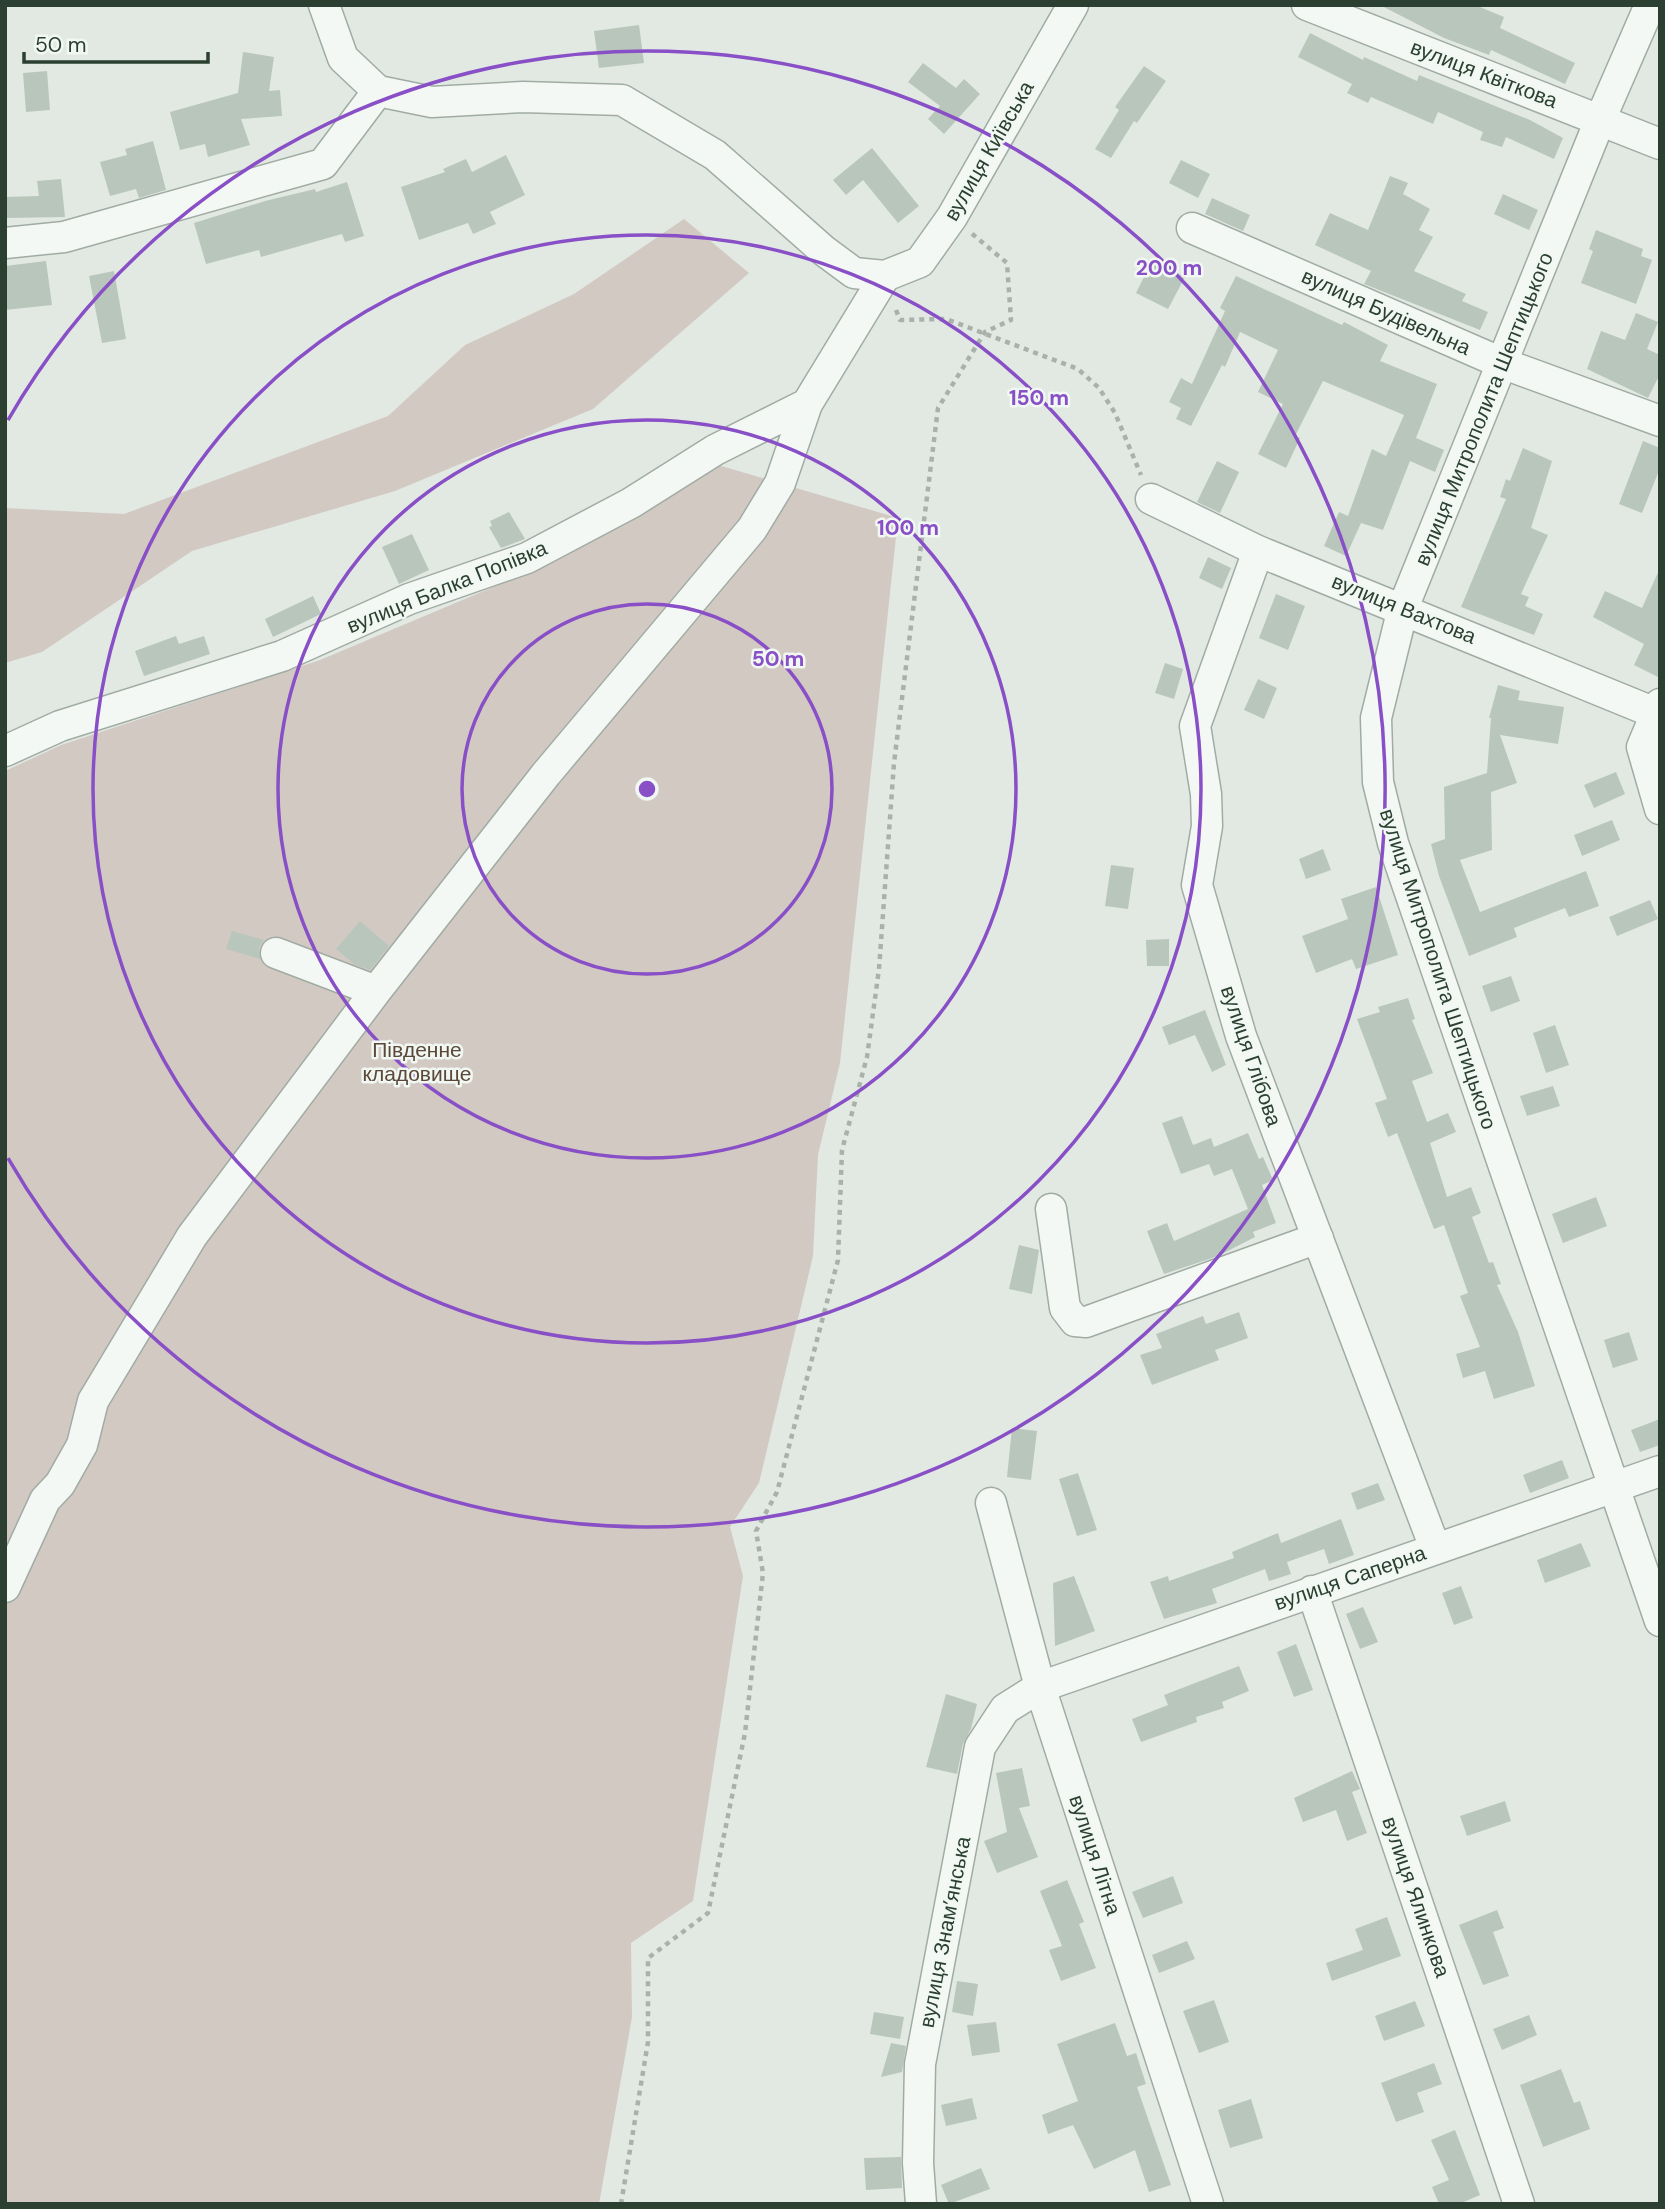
<svg xmlns="http://www.w3.org/2000/svg" width="1665" height="2209" viewBox="0 0 1665 2209" font-family="'DM Sans',sans-serif">
<rect width="100%" height="100%" fill="#e2e9e3"/>
<path fill="#d3c9c3" d="M 684,219 L 749,273 L 593,409 L 395,491 L 192,551 L 42,652 L 5,663 L 5,508 L 124,514 L 388,416 L 465,345 L 574,294 Z
M 718,465 L 898,518 L 840,1063 L 818,1155 L 813,1256 L 759,1483 L 730,1527 L 743,1576 L 693,1901 L 631,1943 L 632,2017 L 599,2204 L 5,2204 L 5,771 L 61,745 L 320,660 L 529,572 L 630,522 Z"/>
<path fill="#b9c6bc" d="M 1380,5 L 1475,5 L 1504,17 L 1500,28 L 1575,63 L 1565,84 L 1491,50 L 1489,55 L 1444,38 Z
M 639,25 L 644,63 L 599,68 L 594,31 Z
M 1310,33 L 1363,60 L 1364,57 L 1417,81 L 1419,75 L 1530,120 L 1563,138 L 1554,159 L 1506,137 L 1502,147 L 1480,140 L 1483,132 L 1438,112 L 1433,124 L 1371,97 L 1368,103 L 1347,93 L 1352,84 L 1298,57 Z
M 243,52 L 274,57 L 269,91 L 280,90 L 282,116 L 241,119 L 250,145 L 208,157 L 205,144 L 180,150 L 170,112 L 238,93 Z
M 923,63 L 956,88 L 964,79 L 980,94 L 944,134 L 928,119 L 940,106 L 908,82 Z
M 1144,66 L 1166,81 L 1137,123 L 1134,121 L 1111,158 L 1095,149 L 1119,110 L 1115,107 Z
M 47,71 L 50,110 L 26,112 L 23,73 Z
M 153,141 L 166,190 L 139,198 L 136,189 L 110,196 L 100,162 L 127,155 L 125,149 Z
M 872,148 L 919,206 L 898,223 L 863,180 L 846,195 L 833,180 Z
M 506,155 L 525,195 L 490,212 L 496,224 L 473,234 L 468,223 L 419,240 L 401,187 L 445,172 L 443,169 L 466,159 L 472,172 Z
M 1181,160 L 1210,174 L 1198,198 L 1169,183 Z
M 1390,176 L 1408,183 L 1403,194 L 1430,209 L 1419,230 L 1433,237 L 1414,271 L 1466,294 L 1462,301 L 1488,312 L 1480,330 L 1364,284 L 1371,271 L 1315,245 L 1330,213 L 1368,230 Z
M 61,179 L 65,217 L 5,218 L 5,197 L 39,196 L 37,181 Z
M 347,182 L 364,236 L 345,242 L 342,234 L 261,257 L 259,250 L 206,264 L 194,223 L 265,201 L 315,189 L 316,192 Z
M 1503,194 L 1538,210 L 1529,230 L 1494,214 Z
M 1212,198 L 1250,215 L 1243,231 L 1205,214 Z
M 1596,230 L 1643,249 L 1641,256 L 1652,260 L 1636,304 L 1581,283 L 1593,251 L 1589,249 Z
M 46,261 L 52,305 L 5,310 L 5,266 Z
M 1152,261 L 1185,277 L 1168,309 L 1136,293 Z
M 114,271 L 126,339 L 102,343 L 89,276 Z
M 1236,276 L 1342,325 L 1344,322 L 1388,345 L 1380,361 L 1437,384 L 1416,438 L 1444,450 L 1435,472 L 1410,461 L 1383,530 L 1361,523 L 1346,556 L 1324,546 L 1339,512 L 1348,516 L 1372,449 L 1386,456 L 1404,415 L 1323,381 L 1295,436 L 1300,438 L 1286,468 L 1258,454 L 1283,404 L 1258,392 L 1278,350 L 1240,332 L 1225,367 L 1222,365 L 1191,426 L 1176,419 L 1181,408 L 1169,402 L 1181,378 L 1192,384 L 1225,311 L 1220,308 Z
M 1636,313 L 1658,322 L 1647,349 L 1660,355 L 1660,374 L 1648,398 L 1587,369 L 1601,331 L 1625,340 Z
M 1643,441 L 1660,448 L 1660,468 L 1642,513 L 1619,504 Z
M 1523,448 L 1552,461 L 1531,528 L 1548,535 L 1521,594 L 1529,597 L 1525,606 L 1543,614 L 1534,635 L 1461,607 L 1506,499 L 1500,497 L 1506,479 L 1510,481 Z
M 1217,461 L 1239,472 L 1220,513 L 1197,502 Z
M 509,512 L 525,539 L 501,548 L 489,527 L 492,526 L 490,521 Z
M 412,534 L 429,570 L 399,584 L 382,547 Z
M 1208,557 L 1231,568 L 1222,589 L 1199,578 Z
M 1660,568 L 1660,678 L 1634,665 L 1644,644 L 1593,617 L 1605,591 L 1642,608 Z
M 1276,594 L 1305,606 L 1288,650 L 1259,638 Z
M 313,596 L 321,614 L 273,637 L 265,619 Z
M 176,636 L 179,644 L 204,636 L 210,654 L 144,676 L 135,651 Z
M 1165,663 L 1183,669 L 1174,699 L 1155,693 Z
M 1258,679 L 1277,688 L 1264,719 L 1244,710 Z
M 1498,685 L 1520,691 L 1518,700 L 1564,707 L 1558,744 L 1500,735 L 1517,783 L 1491,792 L 1492,850 L 1460,860 L 1480,912 L 1586,871 L 1599,906 L 1569,917 L 1565,908 L 1514,928 L 1517,937 L 1469,956 L 1439,876 L 1431,844 L 1445,839 L 1444,787 L 1487,773 L 1491,718 L 1489,718 Z
M 1616,772 L 1625,794 L 1594,808 L 1584,785 Z
M 1612,820 L 1620,840 L 1582,856 L 1574,835 Z
M 1323,849 L 1331,870 L 1306,879 L 1299,859 Z
M 1111,865 L 1134,868 L 1128,909 L 1105,906 Z
M 1376,887 L 1398,955 L 1356,969 L 1352,959 L 1316,973 L 1302,936 L 1348,919 L 1341,899 Z
M 1650,900 L 1658,919 L 1617,936 L 1609,917 Z
M 360,921 L 389,946 L 370,970 L 354,964 L 336,949 Z
M 232,931 L 264,940 L 259,947 L 260,959 L 226,949 Z
M 1169,939 L 1169,966 L 1147,966 L 1146,940 Z
M 1511,976 L 1520,1001 L 1491,1012 L 1482,986 Z
M 1408,998 L 1415,1019 L 1412,1020 L 1433,1073 L 1412,1081 L 1427,1122 L 1448,1113 L 1456,1132 L 1430,1143 L 1447,1197 L 1471,1187 L 1481,1213 L 1472,1217 L 1489,1263 L 1493,1262 L 1501,1284 L 1497,1285 L 1518,1332 L 1535,1386 L 1494,1399 L 1485,1371 L 1463,1378 L 1456,1354 L 1480,1347 L 1460,1296 L 1468,1293 L 1444,1225 L 1434,1229 L 1397,1133 L 1388,1137 L 1375,1103 L 1387,1099 L 1357,1019 L 1380,1012 L 1378,1007 Z
M 1205,1010 L 1226,1065 L 1212,1072 L 1195,1035 L 1169,1045 L 1162,1027 Z
M 1555,1025 L 1569,1065 L 1546,1073 L 1533,1033 Z
M 1553,1086 L 1560,1106 L 1527,1116 L 1520,1096 Z
M 1182,1116 L 1193,1145 L 1211,1138 L 1214,1147 L 1248,1133 L 1259,1159 L 1263,1157 L 1273,1180 L 1262,1185 L 1276,1223 L 1253,1232 L 1255,1237 L 1218,1256 L 1164,1274 L 1147,1231 L 1167,1223 L 1174,1241 L 1248,1209 L 1232,1169 L 1214,1176 L 1209,1164 L 1181,1174 L 1162,1123 Z
M 1596,1197 L 1607,1226 L 1563,1243 L 1552,1214 Z
M 1019,1245 L 1039,1250 L 1032,1294 L 1009,1289 Z
M 1239,1312 L 1248,1338 L 1215,1350 L 1219,1360 L 1152,1385 L 1140,1355 L 1162,1348 L 1156,1334 L 1203,1316 L 1206,1324 Z
M 1629,1332 L 1638,1360 L 1613,1368 L 1604,1340 Z
M 1660,1419 L 1660,1445 L 1640,1452 L 1631,1430 Z
M 1012,1428 L 1037,1431 L 1031,1480 L 1007,1477 Z
M 1562,1460 L 1569,1478 L 1530,1493 L 1523,1475 Z
M 1078,1473 L 1097,1530 L 1077,1536 L 1059,1479 Z
M 1378,1483 L 1385,1500 L 1357,1510 L 1351,1493 Z
M 1341,1519 L 1354,1555 L 1329,1564 L 1324,1549 L 1287,1562 L 1291,1574 L 1269,1581 L 1265,1569 L 1212,1589 L 1217,1603 L 1164,1619 L 1150,1582 L 1168,1576 L 1169,1581 L 1234,1558 L 1232,1552 L 1278,1533 L 1281,1543 Z
M 1581,1543 L 1591,1566 L 1545,1583 L 1537,1560 Z
M 1074,1576 L 1095,1631 L 1055,1646 L 1053,1583 Z
M 1461,1586 L 1473,1618 L 1454,1625 L 1442,1593 Z
M 1363,1607 L 1378,1642 L 1360,1649 L 1346,1614 Z
M 1296,1644 L 1313,1690 L 1294,1697 L 1277,1652 Z
M 1239,1666 L 1249,1691 L 1222,1702 L 1224,1708 L 1196,1717 L 1197,1722 L 1141,1742 L 1132,1719 L 1168,1705 L 1164,1695 Z
M 946,1694 L 977,1704 L 971,1729 L 963,1744 L 957,1774 L 926,1767 Z
M 1022,1768 L 1030,1806 L 1019,1808 L 1038,1857 L 997,1873 L 984,1841 L 1007,1832 L 996,1773 Z
M 1352,1771 L 1360,1789 L 1352,1792 L 1367,1833 L 1347,1841 L 1336,1810 L 1303,1822 L 1294,1798 Z
M 1505,1801 L 1511,1821 L 1467,1836 L 1460,1816 Z
M 1173,1876 L 1183,1903 L 1143,1918 L 1132,1892 Z
M 1067,1880 L 1084,1922 L 1079,1924 L 1096,1968 L 1061,1981 L 1049,1950 L 1062,1946 L 1040,1891 Z
M 1497,1910 L 1504,1928 L 1493,1932 L 1509,1976 L 1483,1985 L 1459,1925 Z
M 1387,1917 L 1401,1956 L 1332,1981 L 1326,1963 L 1363,1950 L 1355,1929 Z
M 1187,1941 L 1195,1959 L 1159,1973 L 1152,1955 Z
M 957,1981 L 978,1984 L 973,2016 L 952,2012 Z
M 1214,2000 L 1229,2042 L 1199,2053 L 1183,2011 Z
M 1415,2001 L 1425,2026 L 1384,2041 L 1375,2016 Z
M 874,2012 L 904,2017 L 900,2039 L 870,2034 Z
M 1529,2015 L 1537,2035 L 1502,2050 L 1493,2029 Z
M 996,2022 L 1000,2052 L 972,2056 L 967,2025 Z
M 1115,2023 L 1127,2056 L 1136,2053 L 1146,2084 L 1137,2087 L 1171,2185 L 1149,2192 L 1135,2150 L 1094,2169 L 1073,2125 L 1048,2134 L 1042,2115 L 1078,2101 L 1057,2044 Z
M 891,2043 L 906,2046 L 902,2072 L 881,2077 Z
M 1434,2063 L 1442,2084 L 1417,2093 L 1424,2112 L 1396,2122 L 1381,2083 Z
M 1561,2069 L 1574,2103 L 1580,2101 L 1590,2129 L 1543,2147 L 1520,2085 Z
M 972,2098 L 977,2119 L 946,2126 L 941,2105 Z
M 1251,2099 L 1263,2138 L 1230,2148 L 1218,2110 Z
M 1455,2130 L 1480,2195 L 1459,2204 L 1439,2204 L 1432,2187 L 1449,2180 L 1431,2140 Z
M 901,2157 L 902,2188 L 866,2190 L 864,2158 Z
M 981,2168 L 990,2189 L 949,2204 L 941,2185 Z"/>
<g fill="none" stroke-linecap="round" stroke-linejoin="round">
<defs>
<path id="minor" d="M 324,5 L 343,58 L 378,91
M 1307,5 L 1660,144
M 1650,5 L 1600,120 L 1403,608 L 1376,718 L 1378,782 L 1393,843 L 1660,1621
M 378,91 L 432,102 L 523,97 L 622,100 L 715,155 L 823,250 L 854,273 L 885,276 L 920,262 L 952,217 L 1073,5
M 1192,228 L 1504,364 L 1660,421
M 5,243 L 64,237 L 323,164 L 378,91
M 1151,499 L 1258,551 L 1660,715
M 1258,551 L 1195,726 L 1206,794 L 1207,826 L 1197,885 L 1241,1036 L 1435,1548
M 1660,704 L 1642,747 L 1660,809
M 5,751 L 60,726 L 282,656 L 409,599 L 527,558 L 631,503 L 715,450 L 807,404 L 885,276
M 276,953 L 376,991
M 1051,1209 L 1065,1308 L 1075,1321 L 1086,1322 L 1318,1238
M 991,1503 L 1040,1687 L 1208,2204
M 5,1587 L 45,1500 L 60,1484 L 82,1445 L 93,1401 L 192,1236 L 376,991 L 546,774 L 752,529 L 780,483 L 807,404
M 1312,1591 L 1519,2204
M 921,2204 L 918,2163 L 920,2064 L 980,1747 L 1005,1709 L 1040,1687 L 1660,1471"/>
</defs>
<use href="#minor" stroke="#a0aca3" stroke-width="33"/>
<path stroke="#a8b2aa" stroke-width="4.5" stroke-dasharray="5 5" stroke-linecap="butt" d="M 896,310 L 900,320 L 946,319 L 1078,369 L 1099,388 L 1115,413 L 1141,475
M 621,2204 L 648,2042 L 648,1958 L 708,1913 L 745,1733 L 763,1573 L 756,1531 L 777,1492 L 838,1260 L 842,1150 L 867,1057 L 879,969 L 894,763 L 938,408 L 985,332 L 1011,320 L 1007,263 L 970,232"/>
<use href="#minor" stroke="#f4f8f5" stroke-width="30"/>
</g>
<g fill="none" stroke="#884fc6" stroke-width="3.5">
<circle cx="647" cy="789" r="185"/>
<circle cx="647" cy="789" r="369"/>
<circle cx="647" cy="789" r="554"/>
<path d="M8 420A738 738 0 1 1 8 1158"/>
</g>
<g text-anchor="middle" stroke-width="5" stroke-linejoin="round" paint-order="stroke">
<g font-size="21" fill="#2b4030" stroke="#f1f7f2">
<text transform="translate(1484 74) rotate(21)" y="7">вулиця Квіткова</text>
<text transform="translate(989 151) rotate(-60)" y="7">вулиця Київська</text>
<text transform="translate(1386 312) rotate(24)" y="7">вулиця Будівельна</text>
<text transform="translate(1484 409) rotate(-68)" y="7">вулиця Митрополита Шептицького</text>
<text transform="translate(447 587) rotate(-22)" y="7">вулиця Балка Попівка</text>
<text transform="translate(1404 609) rotate(22)" y="7">вулиця Вахтова</text>
<text transform="translate(1438 969) rotate(72)" y="7">вулиця Митрополита Шептицького</text>
<text transform="translate(1251 1056) rotate(71)" y="7">вулиця Глібова</text>
<text transform="translate(1350 1578) rotate(-19)" y="7">вулиця Саперна</text>
<text transform="translate(1095 1855) rotate(72)" y="7">вулиця Літна</text>
<text transform="translate(1416 1897) rotate(71)" y="7">вулиця Ялинкова</text>
<text transform="translate(945 1932) rotate(-79)" y="7">вулиця Знам’янська</text>
</g>
<g font-size="21" fill="#5b4839" stroke="#f1f7f2">
<text x="417" y="1057">Південне<tspan x="417" dy="24">кладовище</tspan></text>
</g>
</g>
<circle cx="647" cy="789" r="10" fill="#884fc6" stroke="#f1f7f2" stroke-width="3.5"/>
<g font-size="21" text-anchor="middle" font-weight="bold" fill="#884fc6" stroke="#f1f7f2" stroke-width="5" stroke-linejoin="round" paint-order="stroke">
<text x="1169" y="275">200 m</text>
<text x="1039" y="405">150 m</text>
<text x="908" y="535">100 m</text>
<text x="778" y="666">50 m</text>
</g>
<rect width="1665" height="2209" fill="none" stroke="#2b4030" stroke-width="14"/>
<path d="M24 52v10h184v-10" fill="none" stroke="#2b4030" stroke-width="3.5"/>
<text x="35" y="52" font-size="21" fill="#2b4030" stroke="#f1f7f2" stroke-width="5" paint-order="stroke">50 m</text>
</svg>
